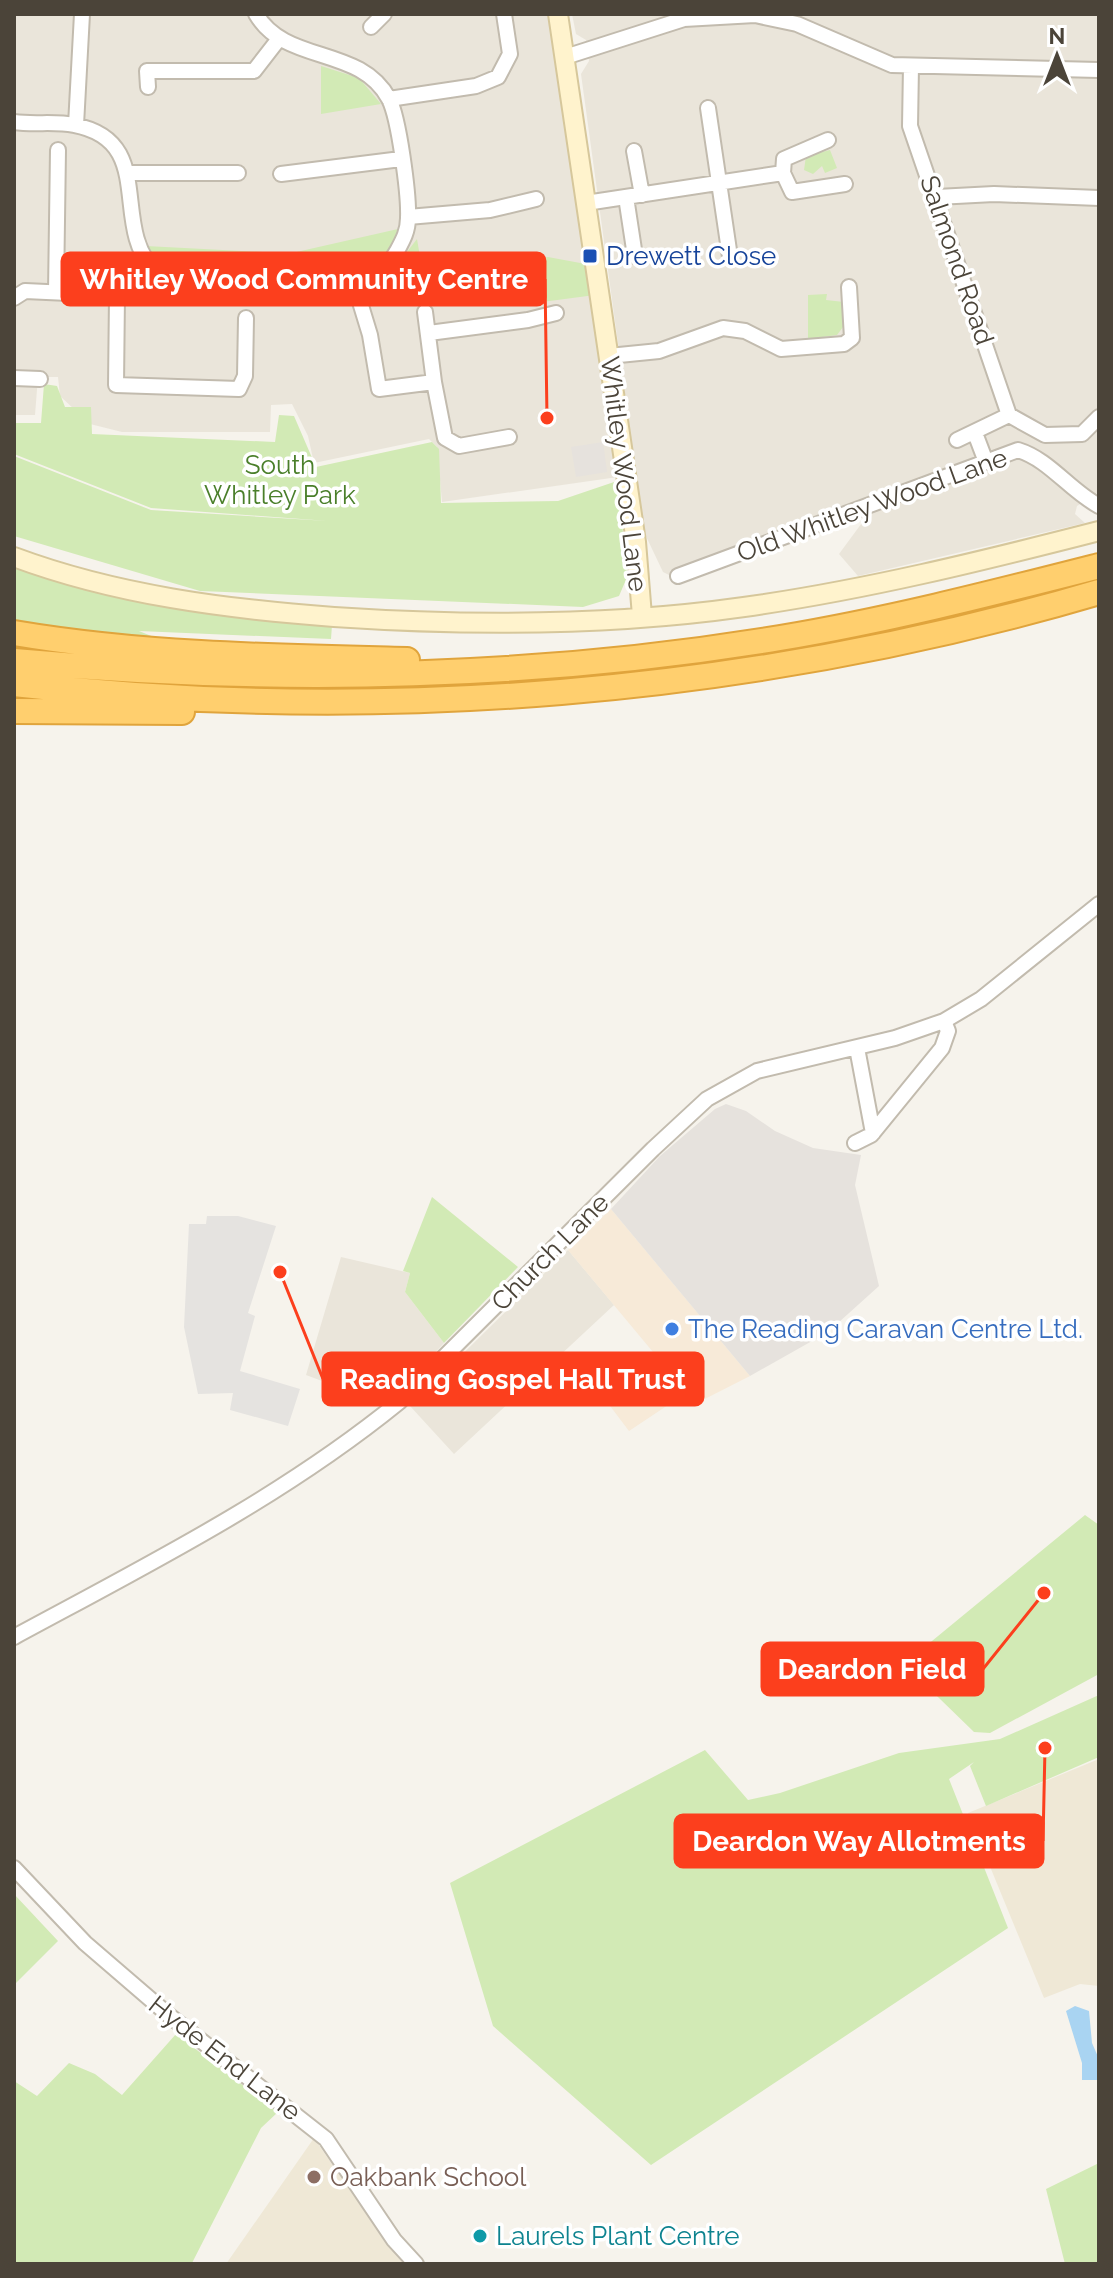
<svg xmlns="http://www.w3.org/2000/svg" width="1113" height="2278" viewBox="0 0 1113 2278" font-family="Raleway,sans-serif">
<rect width="100%" height="100%" fill="#f6f3ec"/>
<path fill="#eae5da" d="M 14,14 L 550,14 L 618,477 L 442,502 L 437,447 L 429,439 L 314,463 L 308,436 L 292,404 L 271,405 L 270,432 L 122,432 L 90,424 L 60,396 L 58,377 L 38,377 L 35,415 L 14,415 Z
M 572,14 L 1099,14 L 1099,492 L 1077,506 L 1075,514 L 1085,523 L 858,576 L 839,554 L 867,516 L 683,582 L 663,572 L 644,532 L 581,74 L 589,61 L 586,40 L 576,34 Z
M 568,1250 L 614,1305 L 454,1454 L 410,1406 Z
M 341,1257 L 410,1273 L 405,1292 L 444,1343 L 386,1405 L 306,1375 Z"/>
<path fill="#f7ead8" d="M 611,1209 L 750,1376 L 691,1406 L 683,1395 L 629,1431 L 598,1390 L 653,1352 L 568,1250 Z"/>
<path fill="#e6e2dd" d="M 603,442 L 607,472 L 576,477 L 571,447 Z
M 726,1104 L 746,1111 L 775,1131 L 813,1148 L 861,1155 L 855,1185 L 879,1286 L 828,1332 L 750,1376 L 611,1209 L 660,1156 L 715,1109 Z"/>
<path fill="#efe8d6" d="M 1099,1759 L 1099,1986 L 1080,1984 L 1044,1998 L 968,1813 Z
M 314,2138 L 367,2215 L 408,2264 L 226,2264 Z"/>
<path fill="#d2eab5" d="M 321,66 L 359,78 L 381,104 L 321,114 Z
M 830,150 L 837,168 L 825,173 L 822,166 L 813,174 L 804,170 L 806,156 Z
M 398,229 C 395,238 392,250 387,259 C 365,295 299,288 263,287 L 270,258 Z
M 417,239 L 424,280 L 379,288 Z
M 146,246 L 263,252 L 251,286 C 199,284 179,293 146,246 Z
M 548,257 L 591,265 L 595,295 L 527,304 L 519,263 Z
M 827,294 L 826,300 L 844,302 L 843,327 L 837,335 L 808,339 L 808,295 Z
M 44,384 L 57,386 L 65,407 L 91,407 L 92,434 L 275,442 L 279,415 L 294,416 L 316,467 L 432,442 L 439,449 L 441,503 L 558,501 L 617,481 L 628,575 L 619,596 L 583,607 L 200,591 L 14,536 L 14,456 L 151,510 L 328,521 L 151,508 L 14,454 L 14,423 L 41,423 Z
M 14,566 L 95,591 L 332,625 L 331,639 L 139,631 L 166,642 L 14,624 Z
M 432,1197 L 518,1267 L 444,1343 L 405,1292 L 410,1273 L 403,1271 Z
M 1085,1515 L 1099,1525 L 1099,1674 L 990,1733 L 974,1732 L 904,1664 Z
M 1099,1695 L 1099,1757 L 986,1806 L 970,1766 L 974,1762 L 949,1779 L 1008,1928 L 651,2165 L 493,2026 L 450,1883 L 705,1750 L 748,1800 L 780,1793 L 899,1753 L 1000,1739 Z
M 14,1894 L 58,1941 L 14,1985 Z
M 176,2034 L 278,2112 L 261,2128 L 192,2263 L 14,2264 L 14,2081 L 37,2096 L 69,2063 L 95,2074 L 122,2095 Z
M 1099,2163 L 1099,2264 L 1065,2264 L 1046,2189 Z"/>
<path fill="#e5e3e0" d="M 207,1216 L 238,1216 L 276,1226 L 248,1313 L 255,1316 L 240,1371 L 300,1389 L 288,1426 L 230,1410 L 233,1393 L 198,1394 L 184,1327 L 189,1224 L 206,1224 Z"/>
<path fill="#a9d4f2" d="M 1075,2006 L 1089,2011 L 1092,2043 L 1099,2059 L 1099,2080 L 1082,2080 L 1082,2063 L 1066,2011 Z"/>
<g fill="none" stroke-linecap="round" stroke-linejoin="round">
<defs>
<path id="street" d="M 371,27 L 384,14
M 565,57 L 684,19 L 755,15 L 797,24 L 892,65 L 1099,70
M 911,66 L 910,126 L 1009,415
M 148,87 L 147,71 L 254,71 L 278,40
M 389,99 L 476,86 L 498,77 L 510,54 L 504,14
M 708,108 L 730,257
M 14,122 C 34,125 55,121 74,125 C 158,141 109,225 155,271 C 158,275 162,282 166,285 C 178,293 222,293 238,293 C 293,296 365,308 397,251 C 403,240 408,231 408,218 C 409,195 399,118 389,99 C 360,45 286,65 256,14
M 76,125 L 82,14
M 634,151 L 642,195
M 128,173 L 238,173
M 783,173 L 784,159 L 828,140
M 281,174 L 401,159
M 626,197 L 635,256
M 937,197 L 994,194 L 1099,198
M 586,203 L 783,173 L 792,192 L 845,184
M 408,217 L 490,210 L 536,199
M 356,289 L 370,335 L 379,389 L 434,382 L 425,312
M 56,292 L 58,150
M 117,296 L 116,385 L 239,389 L 245,376 L 246,318
M 14,298 L 25,291 L 133,296 L 146,288 L 157,273
M 429,333 L 528,320 L 556,313
M 609,356 L 659,351 L 723,328 L 745,331 L 781,349 L 844,344 L 852,338 L 849,287
M 14,378 L 40,379
M 434,382 L 445,438 L 459,446 L 509,437
M 1009,415 L 1045,435 L 1082,434 L 1099,417
M 975,433 L 986,462
M 957,440 L 1009,415
M 678,576 L 1018,450 C 1050,460 1069,490 1099,506
M 857,1048 L 873,1133
M 855,1143 L 871,1135 L 942,1048 L 948,1031 L 944,1021
M 14,1637 C 147,1565 281,1498 399,1402 L 653,1149 L 707,1099 L 757,1071 L 895,1038 L 944,1021 L 981,999 L 1099,904
M 14,1868 L 85,1943 L 171,2017 L 326,2139 L 394,2240 L 416,2264"/>
<path id="secondary" d="M 558,14 L 636,542 L 642,616
M 14,557 C 116,595 226,609 334,617 C 469,626 610,626 744,607 C 865,590 982,561 1099,531"/>
<path id="highway" d="M 14,633 C 144,655 276,657 407,660
M 14,661 C 270,684 526,680 780,638 C 888,620 993,593 1099,566
M 14,684 C 375,725 750,695 1099,592
M 14,711 L 182,712"/>
</defs>
<use href="#street" stroke="#c2bbae" stroke-width="18"/>
<use href="#secondary" stroke="#d6c79b" stroke-width="22"/>
<use href="#highway" stroke="#e0a43c" stroke-width="28"/>
<use href="#street" stroke="#fff" stroke-width="14"/>
<use href="#secondary" stroke="#fff3cd" stroke-width="18"/>
<use href="#highway" stroke="#ffcf6e" stroke-width="24"/>
</g>
<rect fill="#1a4fb4" stroke="#fff" stroke-width="3" x="582" y="248" width="16" height="16" rx="4"/>
<circle fill="#3f7fe0" stroke="#fff" stroke-width="3" cx="672" cy="1329" r="8"/>
<circle fill="#8d6e63" stroke="#fff" stroke-width="3" cx="314" cy="2177" r="8"/>
<circle fill="#0f9aa8" stroke="#fff" stroke-width="3" cx="480" cy="2236" r="8"/>
<g text-anchor="middle" stroke-width="7" stroke-linejoin="round" paint-order="stroke">
<g font-size="26" fill="#164399" stroke="#fff" text-anchor="start">
<text x="606" y="265">Drewett Close</text>
</g>
<g font-size="26" fill="#4b4439" stroke="#fff">
<text transform="translate(957 260) rotate(71)" y="9">Salmond Road</text>
<text transform="translate(624 474) rotate(83)" y="9">Whitley Wood Lane</text>
<text transform="translate(872 505) rotate(-20)" y="9">Old Whitley Wood Lane</text>
<text transform="translate(550 1252) rotate(-45)" y="9">Church Lane</text>
<text transform="translate(225 2058) rotate(38)" y="9">Hyde End Lane</text>
</g>
<g font-size="26" fill="#4a7f2a" stroke="#fff">
<text x="280" y="474">South<tspan x="280" dy="30">Whitley Park</tspan></text>
</g>
<g font-size="26" fill="#366cbe" stroke="#fff" text-anchor="start">
<text x="688" y="1338">The Reading Caravan Centre Ltd.</text>
</g>
<g font-size="26" fill="#785e54" stroke="#fff" text-anchor="start">
<text x="330" y="2186">Oakbank School</text>
</g>
<g font-size="26" fill="#0d838f" stroke="#fff" text-anchor="start">
<text x="496" y="2245">Laurels Plant Centre</text>
</g>
</g>
<path fill="none" stroke="#fc3f1d" stroke-width="3" d="M547 418L545 279M280 1272L323 1379M1044 1593L983 1669M1045 1748L1043 1841"/>
<g fill="#fc3f1d" stroke="#fff" stroke-width="3">
<circle cx="547" cy="418" r="8"/>
<circle cx="280" cy="1272" r="8"/>
<circle cx="1044" cy="1593" r="8"/>
<circle cx="1045" cy="1748" r="8"/>
</g>
<g fill="#fc3f1d" stroke="#fc3f1d" stroke-width="3">
<rect x="62" y="253" width="483" height="52" rx="8"/>
<rect x="323" y="1353" width="380" height="52" rx="8"/>
<rect x="762" y="1643" width="221" height="52" rx="8"/>
<rect x="675" y="1815" width="368" height="52" rx="8"/>
</g>
<g font-size="28" text-anchor="middle" font-weight="bold" fill="#fff">
<text x="304" y="289">Whitley Wood Community Centre</text>
<text x="513" y="1389">Reading Gospel Hall Trust</text>
<text x="872" y="1679">Deardon Field</text>
<text x="859" y="1851">Deardon Way Allotments</text>
</g>
<rect width="1113" height="2278" fill="none" stroke="#4b4439" stroke-width="32"/>
<g transform="translate(1057 56)" stroke="#ffffff" stroke-width="6" paint-order="stroke">
<path d="M0-6L14 30L0 20L-14 30Z" fill="#4b4439"/>
<text y="-12" font-size="22" font-weight="bold" text-anchor="middle" fill="#4b4439">N</text>
</g>
</svg>
